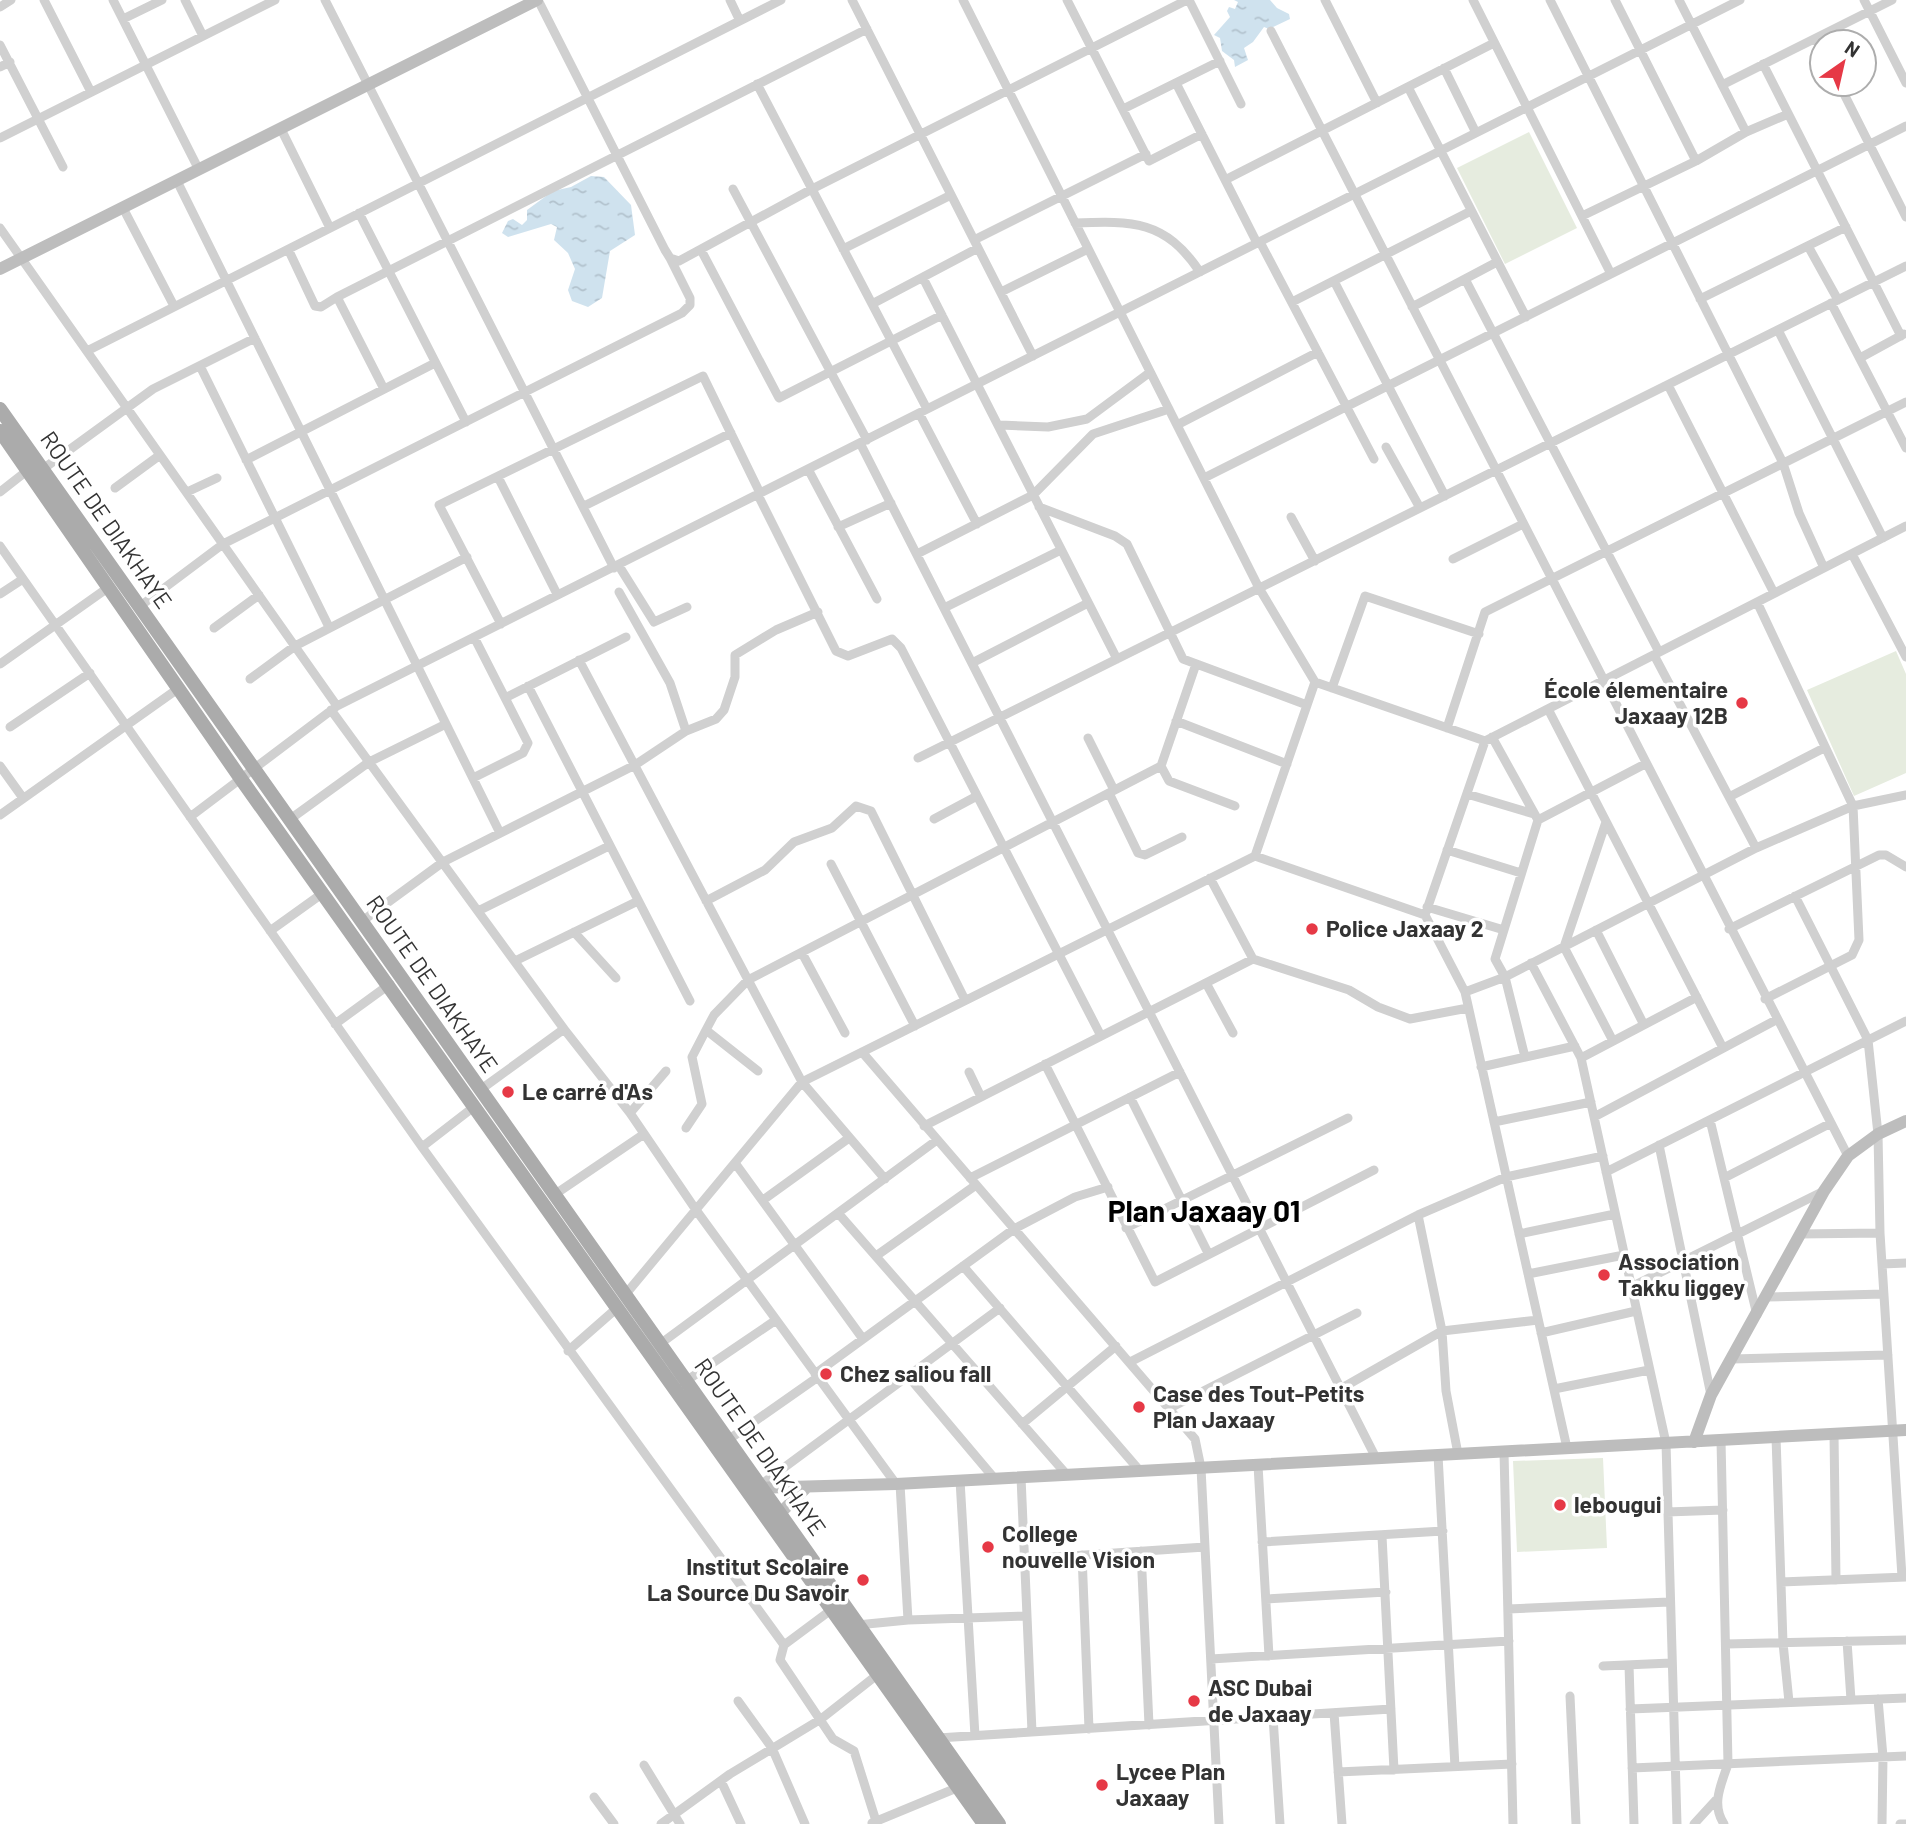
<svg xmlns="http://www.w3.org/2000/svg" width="1906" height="1824" viewBox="0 0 1906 1824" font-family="Barlow,sans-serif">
<defs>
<pattern id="water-ripples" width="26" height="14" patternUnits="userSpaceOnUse" patternTransform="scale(1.75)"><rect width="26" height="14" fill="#cfe2ee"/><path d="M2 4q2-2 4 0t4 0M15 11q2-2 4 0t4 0" fill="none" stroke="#b2c2cd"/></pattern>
</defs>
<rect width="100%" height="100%" fill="#fff"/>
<path fill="#e6ecdf" d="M 1529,132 L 1577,228 L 1505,264 L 1457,168 Z
M 1896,651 L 1906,674 L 1906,773 L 1854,796 L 1807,690 Z
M 1603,1458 L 1607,1548 L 1517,1552 L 1513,1461 Z"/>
<path fill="url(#water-ripples)" d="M 1234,0 L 1270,0 L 1277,8 L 1289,14 L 1290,19 L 1269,29 L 1264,27 L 1253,42 L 1244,48 L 1248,60 L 1235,67 L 1234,60 L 1222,51 L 1220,38 L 1214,35 L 1230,17 L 1227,11 L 1229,7 L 1235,9 L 1238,2 Z
M 591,176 L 604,177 L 631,205 L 635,235 L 610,251 L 602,298 L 588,307 L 572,301 L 568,290 L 575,269 L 568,253 L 554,240 L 557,227 L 551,224 L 508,237 L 502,233 L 508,221 L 513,219 L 522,225 L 527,220 L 527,210 L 553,191 L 571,187 Z"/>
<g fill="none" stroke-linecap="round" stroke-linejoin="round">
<path stroke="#d0d0d0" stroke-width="9" d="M 44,0 L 91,92
M 113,0 L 199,170
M 185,0 L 203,36
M 325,0 L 614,568
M 538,0 L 665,250 L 670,258 L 679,261 L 812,189 L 1187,0
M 730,0 L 740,21
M 852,0 L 1033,356
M 963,0 L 1259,588 L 1315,682 L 1485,741
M 1067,0 L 1149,161 L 1202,134
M 1189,0 L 1241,104
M 1325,0 L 1377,103
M 1473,0 L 1611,274
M 1550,0 L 1783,463 L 1799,513 L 1824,568
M 1615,0 L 1696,161
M 1679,0 L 1746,132
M 1864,0 L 1906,83
M 0,7 L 11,0
M 123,19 L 162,0
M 1271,31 L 1848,1156
M 1816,38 L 1822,51
M 0,45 L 63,167
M 1763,64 L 1901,336
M 0,67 L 10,62
M 1444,68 L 1476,133
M 1176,83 L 1257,243
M 757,84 L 927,409
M 1839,84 L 1906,217
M 1722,85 L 1892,0
M 1408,87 L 1526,317
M 1123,109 L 1220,61
M 281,129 L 330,228
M 0,138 L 275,0
M 1225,180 L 1494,43
M 177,181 L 500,833
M 733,189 L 867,440
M 123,208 L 174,306
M 359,213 L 466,422
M 1582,216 L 1696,161 L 1746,132 L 1788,114
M 1075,223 C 1133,221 1165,220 1200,272
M 0,228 L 337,706
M 974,240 L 1146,154
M 1260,242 L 1374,459
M 1808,246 L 1838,300
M 843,249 L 951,195
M 701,250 L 779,398 L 942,315
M 289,251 L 315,306 L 321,307 L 337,297 L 384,389
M 923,278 L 1117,659
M 1465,279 L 1659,652
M 1334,281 L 1445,496
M 1001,292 L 1088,249
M 337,297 L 867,29
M 1700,299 L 1846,227
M 1292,302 L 1471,211
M 1831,303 L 1906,448
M 872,304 L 978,248
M 1412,307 L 1497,262
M 1778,330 L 1883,538
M 87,351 L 781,0
M 1860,358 L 1904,334
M 200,366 L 329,627
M 1668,385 L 1774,593
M 919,413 L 977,524
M 1000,425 L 1048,427 L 1087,419 L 1149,373
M 1177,425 L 1318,352
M 860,443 L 1376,1458
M 1386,447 L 1420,508
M 246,460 L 435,363
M 43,469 L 153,389 L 255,338
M 808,469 L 877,599
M 498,477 L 557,594
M 1204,478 L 1906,126
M 115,488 L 160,455
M 0,492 L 28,470
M 187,492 L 217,478
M 758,495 L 836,651 L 848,656 L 892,639 L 901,648 L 1101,1036
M 584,506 L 731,433
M 1039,507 L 1115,536 L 1127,544 L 1183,659 L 1307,705
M 1291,517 L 1315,561
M 838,527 L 891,503
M 0,546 L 422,1147 L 784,1645
M 917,554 L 1033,495 L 1093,434 L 1169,409
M 1852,554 L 1906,657
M 1453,559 L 1523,524
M 619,566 L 654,622 L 687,607
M 619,592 L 670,683 L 686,731
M 0,594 L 23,579
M 1757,602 L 1853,806 L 1859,940 L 1852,955 L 1765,999
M 139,607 L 223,544 L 682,313 L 690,305 L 690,298 L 670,258
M 944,608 L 1061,550
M 501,624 L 439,505 L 703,376 L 760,493
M 214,628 L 259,595
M 1654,655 L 1756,848
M 579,660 L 802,1082 L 885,1179
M 972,663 L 1088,603
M 0,664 L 109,587
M 250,679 L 295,646 L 467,557
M 528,686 L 690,1001
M 1332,688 L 1365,596 L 1479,634
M 505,698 L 626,637
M 1548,709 L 1723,1048
M 331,710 L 564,1029 L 630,1113 L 696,1210 L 896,1484
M 1176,721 L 1287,764
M 10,727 L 90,673
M 1447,728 L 1485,612 L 1906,402
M 1492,737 L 1538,820
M 1088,738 L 1114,790
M 918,758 L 1906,266
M 0,766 L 23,798
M 1161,766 L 1169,781 L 1235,806
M 473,778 L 523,753 L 528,743 L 474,637
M 1109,793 L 1138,853 L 1145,855 L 1182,837
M 1467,794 L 1534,814
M 1729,797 L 1824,748
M 0,815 L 179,688
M 190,817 L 337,706 L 1740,0
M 934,819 L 977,796
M 289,820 L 369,762 L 446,724
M 1606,822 L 1564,947 L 1613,1041
M 1447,850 L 1521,873
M 1255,856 L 1425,915 L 1465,992 L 1567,1448
M 831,864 L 915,1026
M 1210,878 L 1253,959 L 1349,990 L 1378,1007 L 1410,1019 L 1468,1008
M 1795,896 L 1868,1040 L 1878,1134 L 1880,1233 L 1902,1577
M 706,901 L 765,870 L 794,842 L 832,828 L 856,806 L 871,811 L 965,1000
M 1427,907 L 1504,930
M 478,911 L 609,846
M 1425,915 L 1485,741 L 1906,526
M 361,922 L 443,862 L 635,765 L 686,731 L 716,719 L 724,710 L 735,677 L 735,655 L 776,630 L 818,612
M 1729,929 L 1879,855 L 1886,855 L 1906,867
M 1596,930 L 1644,1025
M 270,931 L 323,893
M 574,932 L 616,978
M 802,953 L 845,1033
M 515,961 L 638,901
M 1531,963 L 1581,1058 L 1666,1443 L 1677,1824
M 1206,983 L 1233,1033
M 1465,992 L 1505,977 L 1756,848 L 1853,806 L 1906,795
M 335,1024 L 390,984
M 862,1052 L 1195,1439 L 1201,1468 L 1219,1824
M 1525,1057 L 1505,977 L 1495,959 L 1538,820 L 1645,764
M 1581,1058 L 1697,997
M 1045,1064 L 1155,1282 L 1374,1170
M 1481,1067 L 1575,1046
M 758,1071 L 706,1030 L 714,1015 L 748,980 L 1161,766 L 1196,664
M 969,1072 L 981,1097
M 480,1090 L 564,1029
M 1130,1097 L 1208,1253
M 630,1113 L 666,1071
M 1594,1117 L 1776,1020
M 1710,1120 L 1757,1315
M 1494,1122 L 1591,1102
M 924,1126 L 1253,959
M 686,1128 L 702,1104 L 692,1057 L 706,1030
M 1659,1145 L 1711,1395
M 422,1147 L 475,1106
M 735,1163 L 863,1339
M 1606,1172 L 1906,1021
M 970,1178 L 1180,1072
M 1724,1178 L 1829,1124
M 554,1195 L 644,1134
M 763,1200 L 849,1138
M 838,1213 L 1067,1475
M 1418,1215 L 1442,1331 L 1446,1391 L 1458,1454
M 1126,1228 L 1348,1118
M 1519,1234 L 1615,1214
M 1799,1234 L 1880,1233
M 876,1256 L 976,1185
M 1882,1264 L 1906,1263
M 963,1266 L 1140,1471
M 1528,1274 L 1624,1255
M 1631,1287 L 1822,1192
M 625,1295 L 802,1082 L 1255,856 L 1315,682
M 1766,1297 L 1884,1294
M 1541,1333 L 1636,1311
M 660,1344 L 937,1140
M 568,1351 L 617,1308
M 1732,1359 L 1888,1355
M 1130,1362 L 1418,1215 L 1506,1177 L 1603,1156
M 815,1374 L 1014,1229 L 1075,1197 L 1108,1187
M 908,1376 L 994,1478
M 686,1381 L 776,1320
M 1342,1388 L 1442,1331 L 1538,1320
M 1554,1389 L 1649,1370
M 1170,1408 L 1357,1313
M 1022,1424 L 1116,1346
M 1834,1434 L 1836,1580
M 1776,1437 L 1783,1643 L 1789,1702
M 728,1440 L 818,1377
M 1721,1440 L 1728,1764 C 1721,1785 1711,1804 1724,1824
M 1504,1452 L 1513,1824
M 1438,1455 L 1455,1767
M 1258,1465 L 1269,1656
M 1021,1477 L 1032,1732
M 960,1480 L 975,1736
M 900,1484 L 908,1620
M 759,1486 L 1000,1308
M 1667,1512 L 1723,1510
M 1382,1536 L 1394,1770
M 1262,1542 L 1443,1531
M 1141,1551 L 1149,1725
M 1082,1555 L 1089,1729
M 1025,1559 L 1205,1547
M 1781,1582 L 1906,1577
M 1266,1599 L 1386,1592
M 1508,1609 L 1669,1602
M 831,1610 L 784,1645 L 780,1660 L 833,1739 L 854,1751 L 876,1821
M 857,1625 L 908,1620 L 1027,1616
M 1847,1641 L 1851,1700
M 1726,1644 L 1906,1640
M 1211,1659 L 1509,1641
M 1629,1665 L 1634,1824
M 1603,1666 L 1671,1663
M 1570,1696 L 1576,1824
M 1878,1699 L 1883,1757 L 1882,1824
M 738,1701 L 772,1748 L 805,1824
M 1630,1709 L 1906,1698
M 1334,1713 L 1342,1824
M 1273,1717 L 1280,1824
M 938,1738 L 1391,1709
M 644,1765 L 680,1824
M 1632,1768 L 1906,1756
M 1338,1772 L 1512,1764
M 721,1781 L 741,1824
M 594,1797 L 614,1824
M 872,1823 L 959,1787
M 661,1824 L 730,1774 L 821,1719 L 877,1675
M 1694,1824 L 1716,1800
M 1900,1824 L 1906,1824"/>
<path stroke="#bdbdbd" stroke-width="12" d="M 0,269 L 537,0
M 1694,1442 L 1711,1395 L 1824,1191 L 1848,1156 L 1878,1134 L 1906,1121
M 753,1488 L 896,1484 L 1906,1430
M 773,1520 L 806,1488"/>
<path stroke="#ababab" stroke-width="14" d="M 0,409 L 999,1824
M 0,431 L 241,779 L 984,1824"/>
</g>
<g fill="#e63946" stroke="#fff" stroke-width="2.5">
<circle cx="1742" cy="703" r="7"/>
<circle cx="1312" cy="929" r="7"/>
<circle cx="508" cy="1092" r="7"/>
<circle cx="1604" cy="1275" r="7"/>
<circle cx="826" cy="1374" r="7"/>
<circle cx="1139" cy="1407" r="7"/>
<circle cx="1560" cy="1505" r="7"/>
<circle cx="988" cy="1547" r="7"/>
<circle cx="863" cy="1580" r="7"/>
<circle cx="1194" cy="1701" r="7"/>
<circle cx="1102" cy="1785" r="7"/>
</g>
<g text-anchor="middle" stroke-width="7" stroke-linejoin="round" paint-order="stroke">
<g font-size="23" fill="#333" stroke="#fff">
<text transform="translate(106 520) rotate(55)" y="8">ROUTE DE DIAKHAYE</text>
<text transform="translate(432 984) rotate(55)" y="8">ROUTE DE DIAKHAYE</text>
<text transform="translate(760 1447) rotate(55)" y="8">ROUTE DE DIAKHAYE</text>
</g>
<g font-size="23" font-weight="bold" fill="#333" stroke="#fff" text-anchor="start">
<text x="1728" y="698" text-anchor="end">École élementaire<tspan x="1728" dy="26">Jaxaay 12B</tspan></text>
<text x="1326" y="937">Police Jaxaay 2</text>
<text x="522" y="1100">Le carré d'As</text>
<text x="1618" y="1270">Association<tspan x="1618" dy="26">Takku liggey</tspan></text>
<text x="840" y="1382">Chez saliou fall</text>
<text x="1153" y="1402">Case des Tout-Petits<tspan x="1153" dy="26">Plan Jaxaay</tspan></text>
<text x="1574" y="1513">lebougui</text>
<text x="1002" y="1542">College<tspan x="1002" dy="26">nouvelle Vision</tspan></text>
<text x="849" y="1575" text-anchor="end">Institut Scolaire<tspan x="849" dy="26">La Source Du Savoir</tspan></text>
<text x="1208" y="1696">ASC Dubai<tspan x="1208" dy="26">de Jaxaay</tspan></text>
<text x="1116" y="1780">Lycee Plan<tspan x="1116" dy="26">Jaxaay</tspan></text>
</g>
<g font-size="30" font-weight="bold" fill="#000" stroke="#fff">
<text x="1204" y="1222">Plan Jaxaay 01</text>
</g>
</g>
<g transform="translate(1843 63) rotate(34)"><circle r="33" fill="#ffffff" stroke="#adadad" stroke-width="2"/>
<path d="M0-5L12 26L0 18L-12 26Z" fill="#e63946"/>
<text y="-10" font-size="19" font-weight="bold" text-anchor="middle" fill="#333333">N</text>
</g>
</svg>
